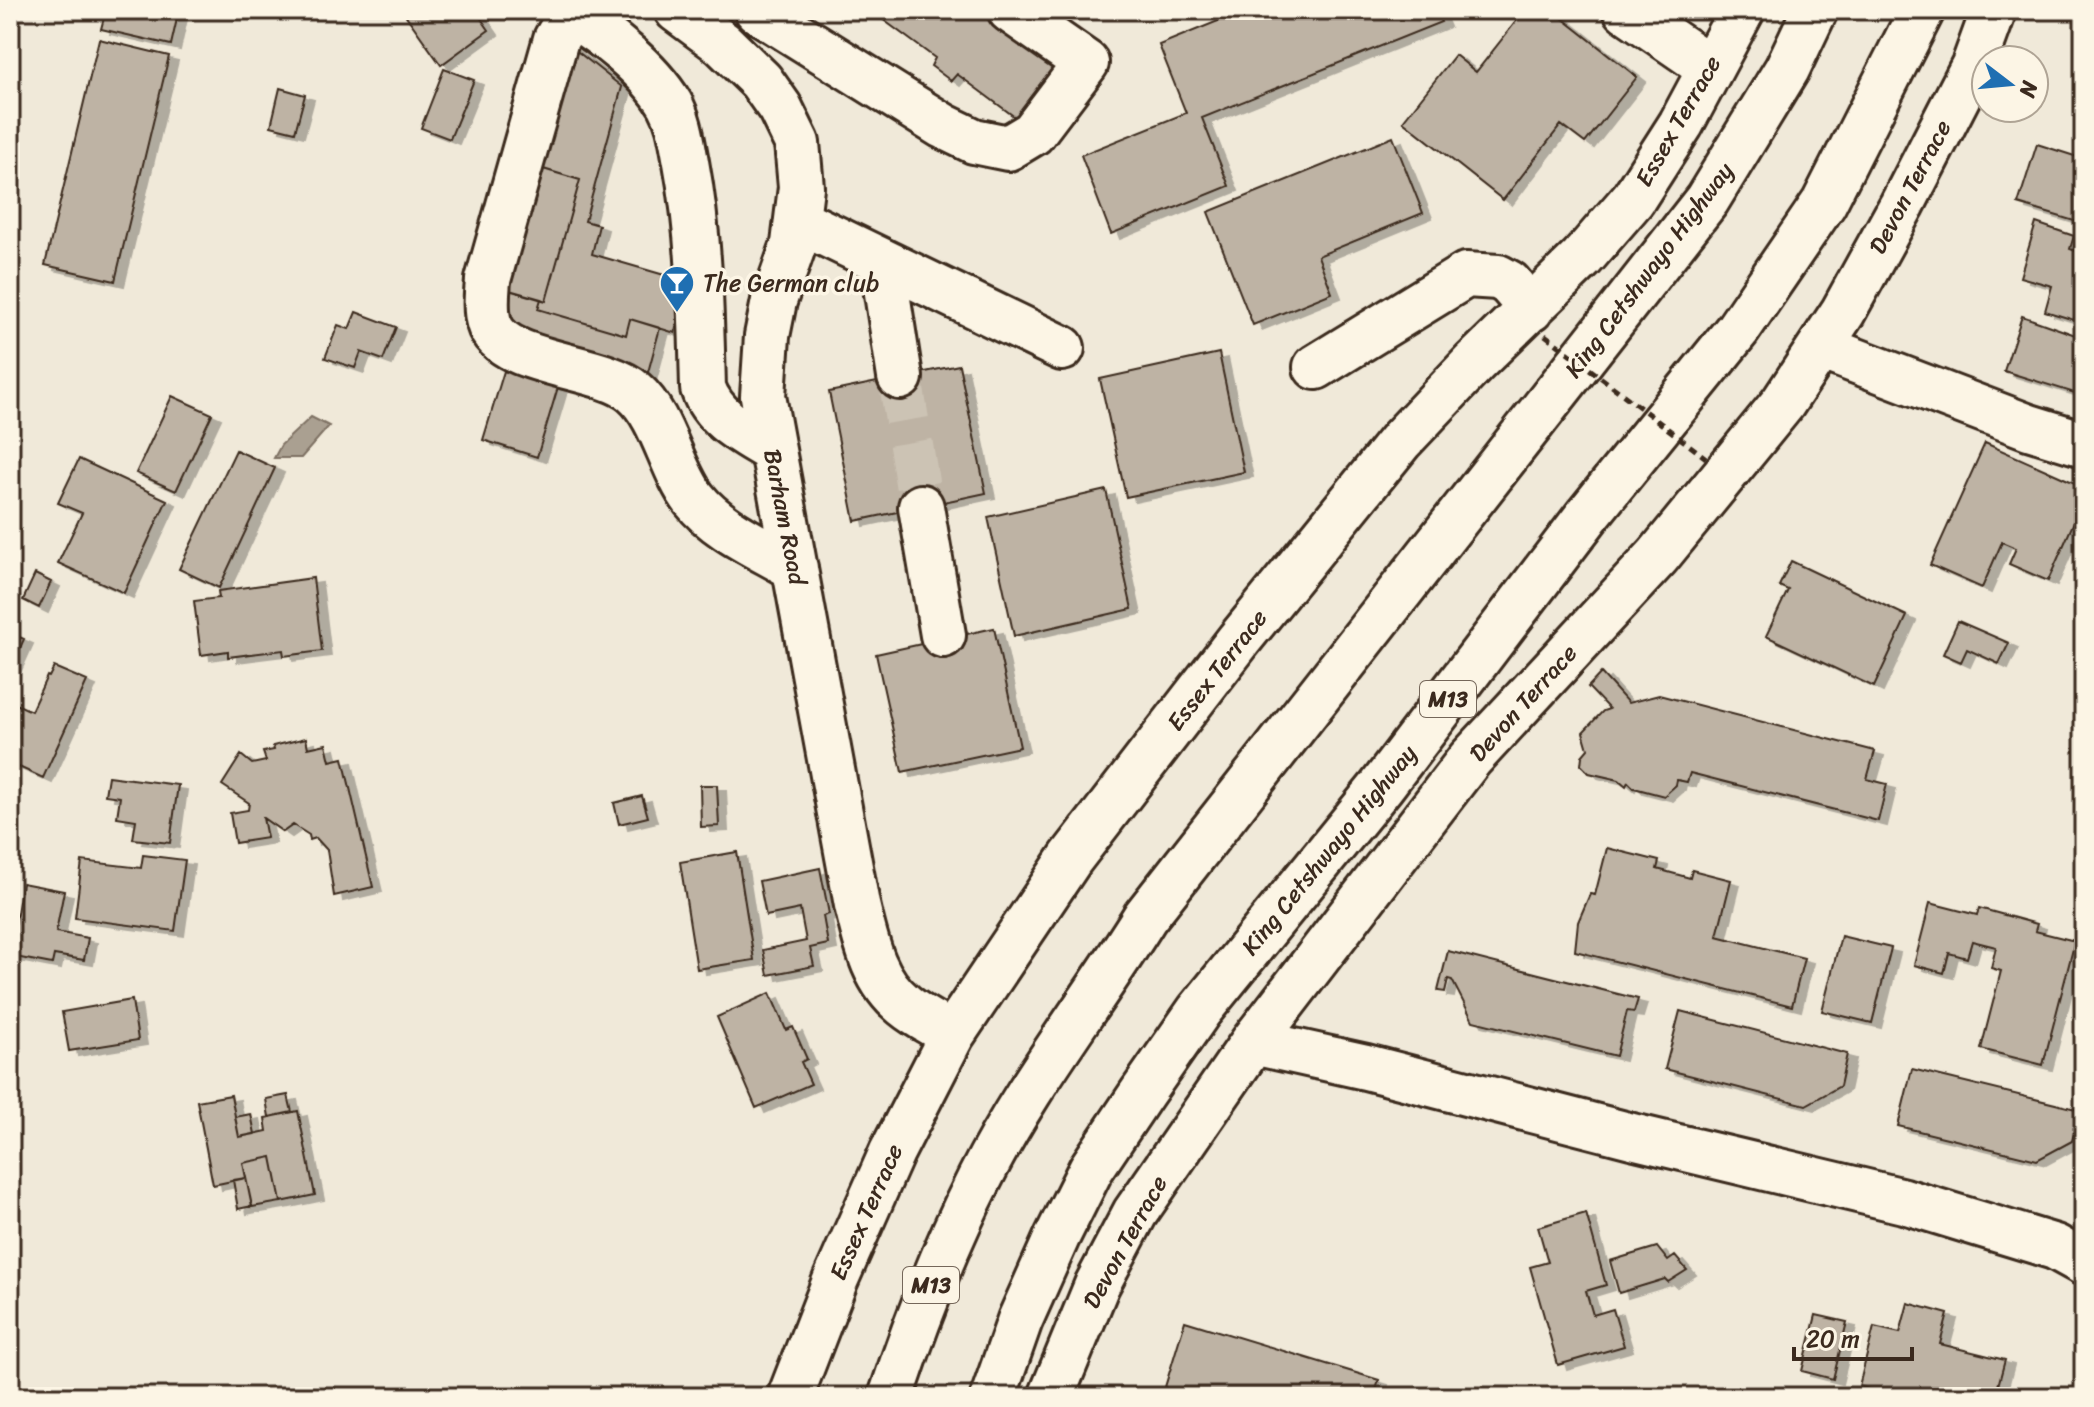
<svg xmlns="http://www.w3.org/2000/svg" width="2094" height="1407" viewBox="0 0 2094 1407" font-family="Sriracha,sans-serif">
<defs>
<filter id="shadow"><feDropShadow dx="9" dy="5" stdDeviation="0" flood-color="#0004"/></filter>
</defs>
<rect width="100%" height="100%" fill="#f0e9d9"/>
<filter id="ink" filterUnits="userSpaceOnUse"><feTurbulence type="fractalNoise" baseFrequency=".0125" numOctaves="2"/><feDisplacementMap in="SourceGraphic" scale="16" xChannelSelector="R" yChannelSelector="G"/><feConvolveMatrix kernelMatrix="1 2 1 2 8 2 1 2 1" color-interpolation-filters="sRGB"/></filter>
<g filter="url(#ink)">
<path fill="#aaa091" stroke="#7e7163" stroke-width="2" d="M 311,417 L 329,426 L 301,458 L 274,458 L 281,445 Z"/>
<path fill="#beb3a4" stroke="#3b2a1e" stroke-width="2" filter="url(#shadow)" d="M 106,10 L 179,10 L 171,45 L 101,29 Z
M 402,10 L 475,10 L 489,30 L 441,65 Z
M 870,10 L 981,10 L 1062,70 L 1023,123 L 957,74 L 951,81 L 931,66 L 935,58 Z
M 1245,10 L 1436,10 L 1441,22 L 1202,118 L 1229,186 L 1111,234 L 1081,155 L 1186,113 L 1159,45 Z
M 1525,10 L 1552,10 L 1637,77 L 1585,143 L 1561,125 L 1503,200 L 1403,121 L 1455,55 L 1476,72 Z
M 99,39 L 169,56 L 115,281 L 45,265 Z
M 568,44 L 622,87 L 585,221 L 599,225 L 592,254 L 685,281 L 675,333 L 630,319 L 626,335 L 538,309 L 541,299 L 546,301 L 580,180 L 533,166 Z
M 444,69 L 474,80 L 450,139 L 421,128 Z
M 280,88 L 305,95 L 295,132 L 271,126 Z
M 1393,137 L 1423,213 L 1318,256 L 1332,293 L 1253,325 L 1208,212 Z
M 2037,144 L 2084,159 L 2084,224 L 2018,204 Z
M 530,165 L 580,180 L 546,301 L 495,286 Z
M 2036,223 L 2074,236 L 2070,249 L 2084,254 L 2084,287 L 2074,320 L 2045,311 L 2052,286 L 2020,277 Z
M 495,286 L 541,299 L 538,309 L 626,335 L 630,319 L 660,328 L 647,376 L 502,325 Z
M 356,312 L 396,327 L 383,360 L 361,352 L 355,368 L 325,358 L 338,325 L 349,329 Z
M 2022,316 L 2084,338 L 2084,396 L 2004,371 Z
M 1219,353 L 1244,472 L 1126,497 L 1100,379 Z
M 959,365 L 986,493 L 855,521 L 829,392 Z
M 504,371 L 558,387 L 537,457 L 483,440 Z
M 172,396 L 212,414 L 176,491 L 136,473 Z
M 1985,443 L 2084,487 L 2084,499 L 2048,581 L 2009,564 L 2016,548 L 2002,542 L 1982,588 L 1930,565 Z
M 236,450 L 275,468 L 219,588 L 179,569 Z
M 79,459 L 167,500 L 124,593 L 58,563 L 82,513 L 58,503 Z
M 1106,490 L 1132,609 L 1014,636 L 988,517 Z
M 1791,561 L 1907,616 L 1874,687 L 1766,636 L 1788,590 L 1779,586 Z
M 35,574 L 51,582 L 39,608 L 23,600 Z
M 313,578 L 322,651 L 284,656 L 283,650 L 228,657 L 228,651 L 201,655 L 194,601 L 219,598 L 218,591 Z
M 1958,621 L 2009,643 L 1999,664 L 1967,649 L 1961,662 L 1943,654 Z
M 994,628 L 1020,747 L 902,772 L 876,654 Z
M 10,633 L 24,639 L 11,668 L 10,667 Z
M 54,667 L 87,681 L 43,778 L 10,763 L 10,701 L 31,711 L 47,676 L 49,677 Z
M 1601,673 L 1628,703 L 1659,695 L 1875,751 L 1867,779 L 1887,784 L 1878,821 L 1690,773 L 1687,782 L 1677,780 L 1676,785 L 1664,796 L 1634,788 L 1628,782 L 1626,786 L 1619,780 L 1589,773 L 1581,765 L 1582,756 L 1588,749 L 1583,732 L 1603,711 L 1609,709 L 1588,687 Z
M 306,738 L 308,748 L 326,744 L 330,761 L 343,758 L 373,887 L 334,896 L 327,850 L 316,838 L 310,840 L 309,835 L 293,825 L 283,832 L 263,818 L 267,838 L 235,843 L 230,813 L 248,810 L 249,803 L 222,785 L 241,755 L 252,764 L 266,761 L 263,752 L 274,750 L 273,746 Z
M 108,776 L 178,785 L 170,843 L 133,839 L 136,820 L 117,817 L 120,797 L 105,795 Z
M 700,785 L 717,785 L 719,826 L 701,827 Z
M 642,796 L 648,817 L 619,824 L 614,803 Z
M 1607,848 L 1659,861 L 1657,869 L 1690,878 L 1692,870 L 1731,880 L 1717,936 L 1804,958 L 1792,1006 L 1575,951 L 1578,922 L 1590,894 L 1595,895 Z
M 737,852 L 754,960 L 697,969 L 680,862 Z
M 143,855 L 185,860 L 175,931 L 75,918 L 82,861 L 141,868 Z
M 820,868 L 829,914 L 823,916 L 828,944 L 810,948 L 814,966 L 768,975 L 763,950 L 806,941 L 800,909 L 766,916 L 759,881 Z
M 22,883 L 64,891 L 56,932 L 88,938 L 84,960 L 54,955 L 52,964 L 10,956 Z
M 1930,903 L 1977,915 L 1979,908 L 2037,924 L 2035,931 L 2075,941 L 2043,1065 L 1981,1049 L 2001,971 L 1991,968 L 1996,947 L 1972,941 L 1967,958 L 1949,953 L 1944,973 L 1914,965 Z
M 1841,936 L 1891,948 L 1872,1023 L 1822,1011 Z
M 1448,951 L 1638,999 L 1634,1012 L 1627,1011 L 1616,1056 L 1473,1021 L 1452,980 L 1448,979 L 1445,992 L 1438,991 Z
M 770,993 L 786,1030 L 793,1027 L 807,1059 L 801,1062 L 811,1084 L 756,1108 L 717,1017 Z
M 132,1000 L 138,1040 L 69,1051 L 62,1012 Z
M 1680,1011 L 1847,1054 L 1840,1086 L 1806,1105 L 1665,1069 Z
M 1912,1069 L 2080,1110 L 2072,1141 L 2037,1160 L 1898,1126 Z
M 231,1095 L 239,1137 L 267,1131 L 265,1118 L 298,1111 L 315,1195 L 281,1202 L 272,1157 L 243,1163 L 246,1178 L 213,1185 L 197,1101 Z
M 288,1095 L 292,1112 L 269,1117 L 266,1099 Z
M 251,1114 L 255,1134 L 239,1137 L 235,1117 Z
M 272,1157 L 281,1202 L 252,1207 L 243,1163 Z
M 246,1178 L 252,1206 L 238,1209 L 233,1180 Z
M 1586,1213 L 1606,1285 L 1586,1291 L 1593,1315 L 1613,1309 L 1624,1346 L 1558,1365 L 1530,1267 L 1548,1262 L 1538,1227 Z
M 1657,1247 L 1668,1261 L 1675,1256 L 1687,1270 L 1668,1282 L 1665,1279 L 1619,1293 L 1610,1261 Z
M 1908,1303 L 1948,1314 L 1940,1344 L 2005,1360 L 1995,1397 L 1894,1397 L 1859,1386 L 1874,1327 L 1900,1333 Z
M 1816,1315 L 1847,1322 L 1833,1379 L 1802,1371 Z
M 1185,1321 L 1379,1380 L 1374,1397 L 1162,1397 Z"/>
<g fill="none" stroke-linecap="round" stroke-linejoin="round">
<path stroke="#ccc3b4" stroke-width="44" stroke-dasharray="44 22" stroke-linecap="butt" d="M 900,377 L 921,507"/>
<defs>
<path id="minor" d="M 677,10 L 723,44 L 761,81 L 780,108 L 797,143 L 801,187 L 794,244 L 774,301 L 767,336 L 763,396 L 857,905 C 866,942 873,980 904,1005 C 918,1017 936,1025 952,1035
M 757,10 L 943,126 L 974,141 L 1008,148 L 1033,133 L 1086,63 L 1010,10
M 1626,10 L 1709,67
M 797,220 L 1062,348
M 882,261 L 900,377
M 1820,347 L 2029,427 L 2084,444
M 1316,367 L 1466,275 L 1498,277 L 1509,283 L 1531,309
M 773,451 C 746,434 714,420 703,388 C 701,312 700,236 686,162 C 682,142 680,122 670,104 C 649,69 605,35 571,14 L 556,39 L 488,280 C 487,294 485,309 489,323 C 501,366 600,363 634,392 C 663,417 671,469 694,499 C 718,530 762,548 795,568
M 921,507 L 943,635
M 1253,1042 L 1366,1067 L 1632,1136 L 1904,1201 L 2055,1247 L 2084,1263
M 790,1397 L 835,1281 L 892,1152 L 952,1035 L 1071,858 L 1239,640 L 1401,440 L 1474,363 L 1582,258 L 1633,199 L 1681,124 L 1742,10
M 1051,1397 L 1097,1285 L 1135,1213 L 1253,1042 L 1470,759 L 1658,556 L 1783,403 L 1843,312 L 1902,205 L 1974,65 L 1994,10"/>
<path id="highway" d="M 891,1397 C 916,1322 944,1249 980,1178 C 1026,1086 1091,1004 1145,917 L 1707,200 L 1787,69 L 1815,10
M 993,1397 L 1020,1320 L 1057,1237 L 1091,1169 L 1142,1093 L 1199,1011 L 1381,787 L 1587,516 L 1738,329 L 1824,203 L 1922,10"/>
</defs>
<use href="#minor" stroke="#3b2a1e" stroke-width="50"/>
<use href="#highway" stroke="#3b2a1e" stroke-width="50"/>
<use href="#minor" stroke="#fcf5e5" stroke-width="44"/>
<use href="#highway" stroke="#fcf5e5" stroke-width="44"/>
<path stroke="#3b2a1e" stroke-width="5" stroke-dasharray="8 6" stroke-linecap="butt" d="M 1545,335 L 1706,458"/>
</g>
</g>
<defs>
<symbol id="bar-pin" viewBox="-11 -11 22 30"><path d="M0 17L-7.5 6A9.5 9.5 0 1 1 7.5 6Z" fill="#1f6fb2" stroke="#fcf5e5"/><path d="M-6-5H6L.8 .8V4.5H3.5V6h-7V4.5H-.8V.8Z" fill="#fff"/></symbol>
</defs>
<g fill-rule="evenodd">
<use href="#bar-pin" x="657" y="263" width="40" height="54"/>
</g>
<g text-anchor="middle" stroke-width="7" stroke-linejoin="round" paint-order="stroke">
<g fill="#fcf5e5" stroke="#75675a" stroke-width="2">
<rect x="1420" y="681" width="56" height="36" rx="6"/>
<rect x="903" y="1267" width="56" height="36" rx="6"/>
</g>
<g font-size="22" font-weight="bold" fill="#3b2a1e">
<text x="1448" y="707">M13</text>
<text x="931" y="1293">M13</text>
</g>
<g font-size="24" fill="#3b2a1e" stroke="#fcf5e5">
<text transform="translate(1678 121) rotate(-60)" y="8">Essex Terrace</text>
<text transform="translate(1910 187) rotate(-62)" y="8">Devon Terrace</text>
<text transform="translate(1649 270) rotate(-53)" y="8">King Cetshwayo Highway</text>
<text transform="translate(785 517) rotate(79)" y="8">Barham Road</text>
<text transform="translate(1217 670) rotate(-52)" y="8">Essex Terrace</text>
<text transform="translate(1523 703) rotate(-48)" y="8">Devon Terrace</text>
<text transform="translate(1329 850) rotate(-51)" y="8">King Cetshwayo Highway</text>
<text transform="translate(866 1212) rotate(-66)" y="8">Essex Terrace</text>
<text transform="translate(1125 1242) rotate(-61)" y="8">Devon Terrace</text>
</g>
<g font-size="24" fill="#3b2a1e" stroke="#fcf5e5" text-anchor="start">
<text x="703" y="291">The German club</text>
</g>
</g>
<rect width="2094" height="1407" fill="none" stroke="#fcf5e5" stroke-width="40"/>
<rect x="20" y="20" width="2054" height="1367" fill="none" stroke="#3b2a1e" stroke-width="3" filter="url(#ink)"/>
<g transform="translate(2010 84) rotate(106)"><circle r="38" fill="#fcf5e5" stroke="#afa495" stroke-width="2"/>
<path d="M0-6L14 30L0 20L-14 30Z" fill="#1f6fb2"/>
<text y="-12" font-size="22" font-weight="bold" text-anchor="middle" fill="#3b2a1e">N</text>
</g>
<path d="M1794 1347v12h118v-12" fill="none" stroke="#3b2a1e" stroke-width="4"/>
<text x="1806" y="1347" font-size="24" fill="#3b2a1e" stroke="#fcf5e5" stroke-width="6" paint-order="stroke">20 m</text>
</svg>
